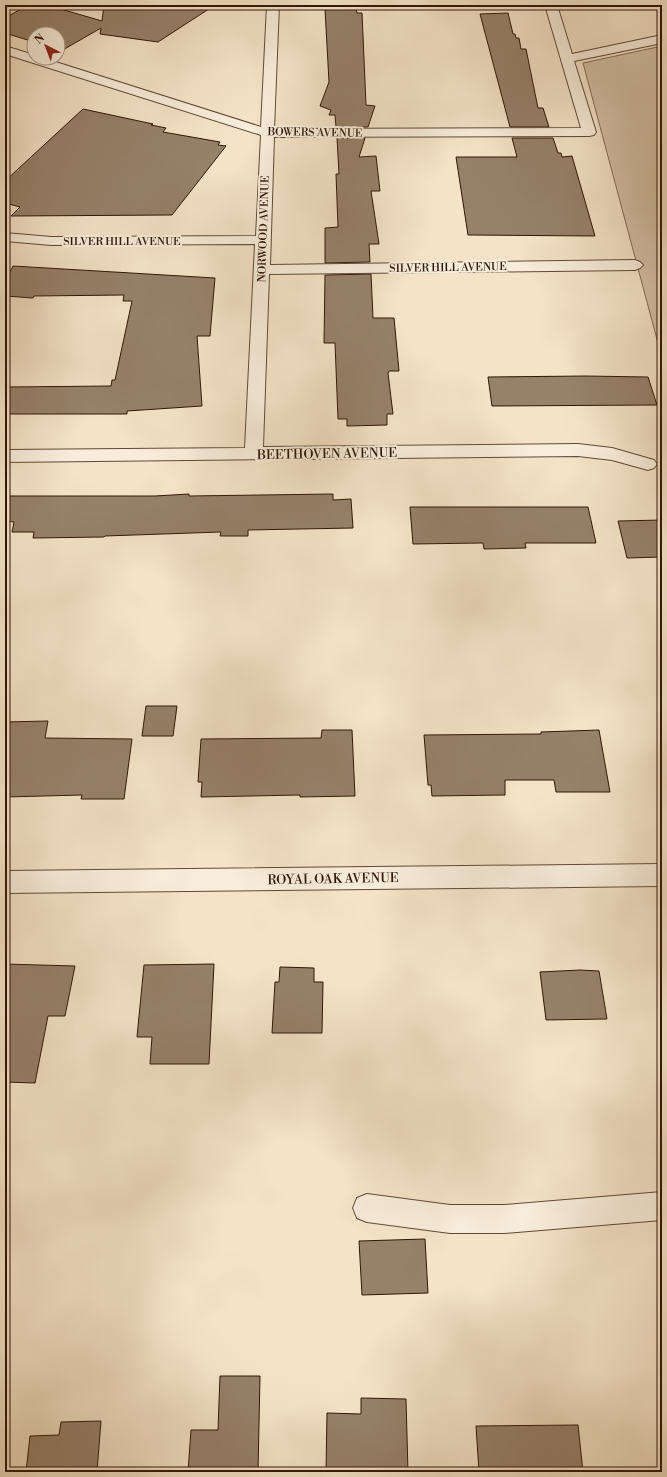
<svg xmlns="http://www.w3.org/2000/svg" width="667" height="1477" viewBox="0 0 667 1477" font-family="'Libre Bodoni',serif">
<rect width="100%" height="100%" fill="#f4e3c7"/>
<filter id="stains"><feTurbulence type="fractalNoise" baseFrequency=".005" numOctaves="4"/><feColorMatrix values="0 0 0 0 .2 0 0 0 0 .09 0 0 0 0 .02 0 0 0 .5 -.17"/></filter>
<radialGradient id="worn" r=".72"><stop offset=".6" stop-color="#630" stop-opacity="0"/><stop offset="1" stop-color="#630" stop-opacity=".3"/></radialGradient>
<path fill="#d3c0a6" stroke="#826b56" d="M 662,46 L 662,358 L 583,63 Z"/>
<path fill="#96816a" stroke="#301606" d="M 28,5 L 47,5 L 102,21 L 104,5 L 215,5 L 158,42 L 100,34 L 101,28 L 61,51 L 58,50 L 58,34 L 34,34 L 34,42 L 5,33 L 5,18 Z
M 325,9 L 356,9 L 357,13 L 362,13 L 366,105 L 375,106 L 368,127 L 336,127 L 335,115 L 329,115 L 331,110 L 320,106 L 329,82 Z
M 508,13 L 513,34 L 515,34 L 516,38 L 519,38 L 521,49 L 526,49 L 538,108 L 543,108 L 549,127 L 510,127 L 480,14 Z
M 83,109 L 153,124 L 151,125 L 166,128 L 163,132 L 220,142 L 218,145 L 226,146 L 172,215 L 11,216 L 20,207 L 5,203 L 5,181 Z
M 337,138 L 365,138 L 359,157 L 376,156 L 380,191 L 371,191 L 379,244 L 369,244 L 370,262 L 325,263 L 325,228 L 338,227 L 336,174 L 339,174 Z
M 512,138 L 553,138 L 558,153 L 561,153 L 562,157 L 572,156 L 595,236 L 468,235 L 456,157 L 517,157 Z
M 13,266 L 215,278 L 210,336 L 197,336 L 202,406 L 127,411 L 127,414 L 5,414 L 5,387 L 111,386 L 112,380 L 115,380 L 132,301 L 123,301 L 124,295 L 34,296 L 33,298 L 5,296 L 5,282 Z
M 371,274 L 373,318 L 394,318 L 399,371 L 389,371 L 388,373 L 393,414 L 387,414 L 387,425 L 347,426 L 347,419 L 338,419 L 335,343 L 324,343 L 325,275 Z
M 586,376 L 648,377 L 657,405 L 492,406 L 488,377 Z
M 189,494 L 189,496 L 333,494 L 333,500 L 351,499 L 353,528 L 248,530 L 248,536 L 220,536 L 221,532 L 105,536 L 104,537 L 33,538 L 34,532 L 12,532 L 14,522 L 5,521 L 5,496 L 155,496 Z
M 410,507 L 588,507 L 596,543 L 525,543 L 526,548 L 484,549 L 483,543 L 413,544 Z
M 662,520 L 662,557 L 627,558 L 618,521 Z
M 146,706 L 177,706 L 173,736 L 142,736 Z
M 48,721 L 45,738 L 132,739 L 124,799 L 81,799 L 82,795 L 5,797 L 5,722 Z
M 322,730 L 352,730 L 355,796 L 300,797 L 300,795 L 201,797 L 202,782 L 198,782 L 201,739 L 321,738 Z
M 599,730 L 610,792 L 556,792 L 554,780 L 505,780 L 505,795 L 432,796 L 431,785 L 428,785 L 424,735 L 541,734 L 541,732 Z
M 5,964 L 75,966 L 65,1016 L 48,1016 L 35,1083 L 5,1082 Z
M 214,964 L 209,1064 L 150,1064 L 152,1037 L 137,1037 L 144,965 Z
M 280,967 L 314,968 L 314,982 L 323,982 L 322,1033 L 272,1033 L 275,982 L 279,982 Z
M 580,970 L 599,971 L 607,1019 L 546,1020 L 540,972 Z
M 425,1239 L 428,1293 L 362,1295 L 359,1241 Z
M 220,1376 L 260,1376 L 258,1472 L 188,1472 L 191,1430 L 218,1430 Z
M 361,1398 L 406,1399 L 408,1472 L 326,1472 L 327,1413 L 361,1414 Z
M 101,1421 L 97,1472 L 26,1472 L 30,1436 L 59,1435 L 61,1422 Z
M 578,1425 L 583,1472 L 479,1472 L 476,1426 Z"/>
<g fill="none" stroke-linecap="round" stroke-linejoin="round">
<defs>
<path id="minor" d="M 267,5 L 279,5 L 274,129 L 581,128 L 545,5 L 557,5 L 572,54 L 662,35 L 662,43 L 574,61 L 596,132 L 594,135 L 589,136 L 274,137 L 270,265 L 635,260 L 640,262 L 643,265 L 640,268 L 635,270 L 269,274 L 263,447 L 578,444 L 612,448 L 654,460 L 657,464 L 654,468 L 648,470 L 612,460 L 578,456 L 5,462 L 5,450 L 245,448 L 255,244 L 51,245 L 5,241 L 5,233 L 51,237 L 256,236 L 261,135 L 5,54 L 5,46 L 34,55 L 34,58 L 43,58 L 261,127 Z
M 662,864 L 662,886 L 5,893 L 5,871 Z
M 662,1192 L 662,1220 L 505,1233 L 450,1233 L 367,1222 L 357,1218 L 353,1208 L 357,1198 L 367,1194 L 450,1205 L 505,1205 Z"/>
</defs>
<use href="#minor" stroke="#614936" stroke-width="2"/>
<use href="#minor" fill="#f8eddb" fill-rule="evenodd"/>
</g>
<g text-anchor="middle" stroke-width="4" stroke-linejoin="round" paint-order="stroke">
<g font-size="11" fill="#301606" stroke="#f8eddb">
<text transform="translate(315 132) rotate(1)" y="4">BOWERS AVENUE</text>
<text transform="translate(263 229) rotate(-88)" y="4">NORWOOD AVENUE</text>
<text x="122" y="245">SILVER HILL AVENUE</text>
<text transform="translate(448 267) rotate(-1)" y="4">SILVER HILL AVENUE</text>
</g>
<g font-size="13" fill="#301606" stroke="#f8eddb">
<text transform="translate(327 453) rotate(-1)" y="5">BEETHOVEN AVENUE</text>
<text transform="translate(333 878) rotate(-1)" y="5">ROYAL OAK AVENUE</text>
</g>
</g>
<rect width="667" height="1477" fill="none" stroke="#f4e3c7" stroke-width="20"/>
<rect x="6" y="6" width="655" height="1465" fill="none" stroke="#301606" stroke-width="2"/>
<rect x="10" y="10" width="647" height="1457" fill="none" stroke="#301606"/>
<g transform="translate(46 46) rotate(318)"><circle r="19" fill="#f8eddb" stroke="#a89786"/>
<path d="M0-3L7 15L0 10L-7 15Z" fill="#8f2418"/>
<text y="-6" font-size="11" font-weight="bold" text-anchor="middle" fill="#301606">N</text>
</g>
<rect width="100%" height="100%" filter="url(#stains)"/>
<rect width="100%" height="100%" fill="url(#worn)"/>
</svg>
